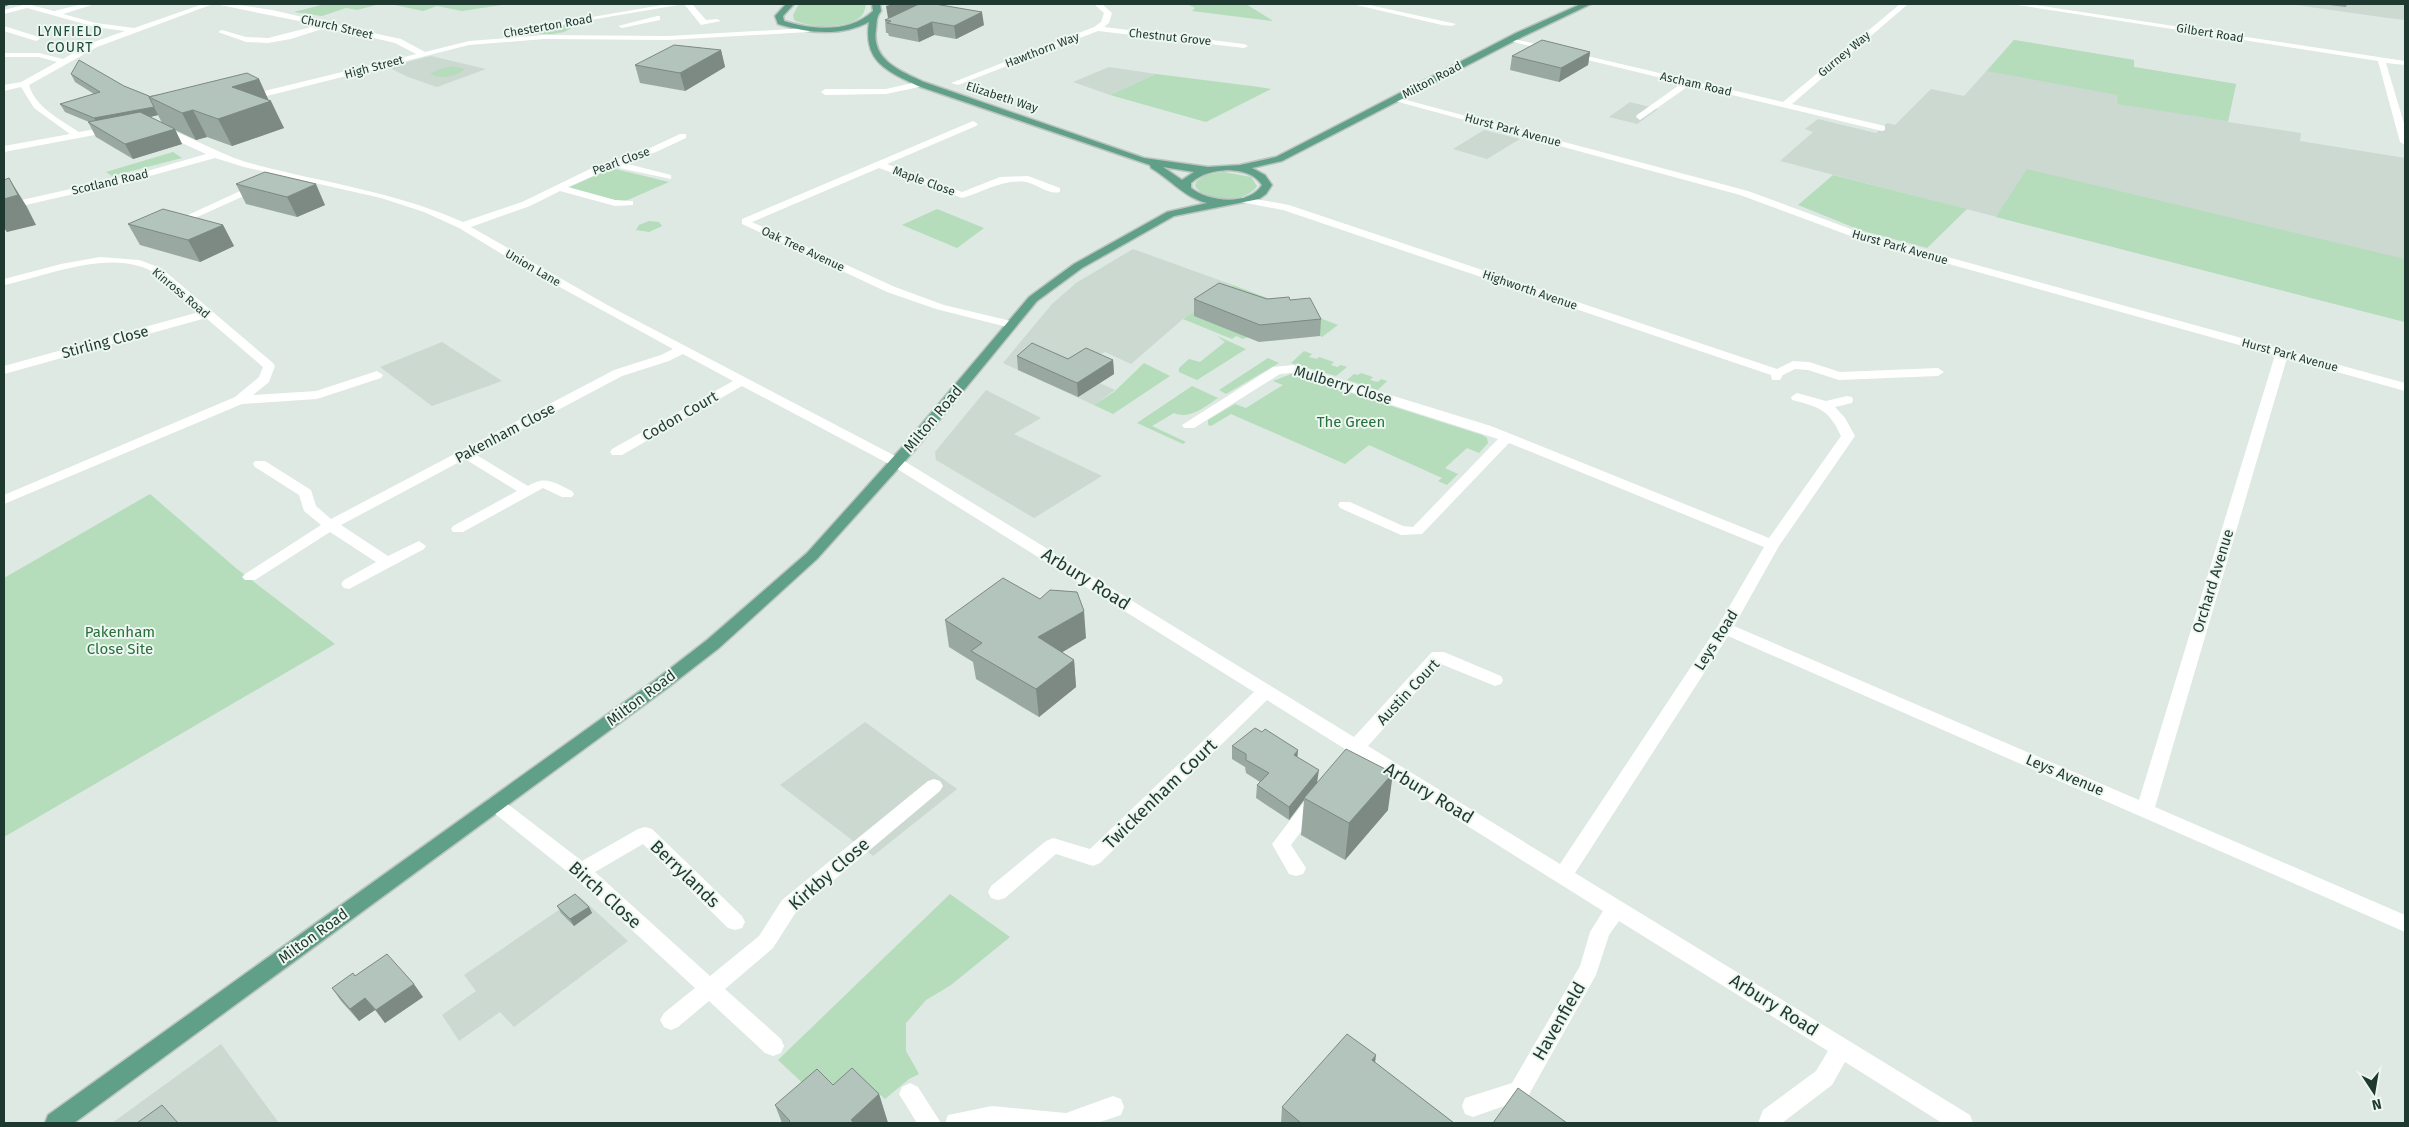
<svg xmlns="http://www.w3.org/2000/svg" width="2409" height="1127" viewBox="0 0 2409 1127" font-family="'Fira Sans',sans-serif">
<rect width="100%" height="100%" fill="#dde9e2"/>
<path fill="#cbd9d1" d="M 2289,4 L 2405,4 L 2405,20 L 2388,18 Z
M 2014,40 L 2134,60 L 2134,67 L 2236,84 L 2228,122 L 2301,133 L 2300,141 L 2405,158 L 2405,322 L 1780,161 L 1813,132 L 1805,129 L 1818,119 L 1876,133 L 1887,123 L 1895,125 L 1931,89 L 1964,96 Z
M 431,56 L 486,69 L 437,87 L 408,77 L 388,67 Z
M 1109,67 L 1156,74 L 1110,95 L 1073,82 Z
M 1630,102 L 1658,109 L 1637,124 L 1609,117 Z
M 1484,130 L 1520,139 L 1487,159 L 1453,149 Z
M 1133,249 L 1233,285 L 1183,319 L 1131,364 L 1105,352 L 1071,370 L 1115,390 L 1094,405 L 1003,363 L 1052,304 L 1076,283 Z
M 442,342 L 502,381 L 432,406 L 380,367 Z
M 986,390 L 1041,418 L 1014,434 L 1102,476 L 1034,518 L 936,460 L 935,452 Z
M 865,722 L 957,789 L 873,856 L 780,785 Z
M 579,896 L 628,941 L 514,1027 L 500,1012 L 459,1041 L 442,1015 L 476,991 L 464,975 Z
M 221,1044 L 279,1123 L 112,1123 Z"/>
<path fill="#b5dcbb" d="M 325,4 L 380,4 L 357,10 L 346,8 L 322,16 L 294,12 Z
M 390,4 L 508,4 L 462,11 L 437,6 L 423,11 Z
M 799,4 L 866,4 C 865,9 864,15 859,18 C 845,29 809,28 794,20 L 793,15 Z
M 1187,4 L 1246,4 L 1273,21 L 1192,11 L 1195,8 Z
M 578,22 L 579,24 L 564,32 L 552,34 L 509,34 Z
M 2014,40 L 2134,60 L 2134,67 L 2236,84 L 2228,121 L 2117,104 L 2118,95 L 1987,71 Z
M 453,66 L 465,69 C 457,76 441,80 430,74 L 440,69 Z
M 1156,74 L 1259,87 L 1271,89 L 1206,122 L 1110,95 Z
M 173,152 L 182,158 L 112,176 L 106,172 Z
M 611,168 L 669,182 L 623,202 L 568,188 Z
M 2027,169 L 2405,259 L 2405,322 L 1996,217 Z
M 1224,172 L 1251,177 L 1257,186 C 1247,203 1206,203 1195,186 L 1196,182 L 1205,175 Z
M 1833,175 L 1967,209 L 1927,248 L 1860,230 L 1798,205 Z
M 937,209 L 984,228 L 957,248 L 902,225 Z
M 649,221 L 659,222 L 662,226 L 649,232 L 636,230 L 639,225 Z
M 1233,285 L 1338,325 L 1322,337 L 1320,336 L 1309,314 L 1243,339 L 1236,336 L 1232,339 L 1183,319 Z
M 1217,336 L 1246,349 L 1197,380 L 1179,372 L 1179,368 L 1189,359 L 1200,362 L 1225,342 Z
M 1304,351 L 1312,354 L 1309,357 L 1317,359 L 1319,357 L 1334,362 L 1331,365 L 1337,367 L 1341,365 L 1347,367 L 1336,376 L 1291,363 Z
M 1268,358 L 1279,363 L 1226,394 L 1219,390 Z
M 1144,363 L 1170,376 L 1113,414 L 1094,405 L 1114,392 Z
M 1361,373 L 1373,377 L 1370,380 L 1378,382 L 1381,379 L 1387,381 L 1378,390 L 1347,380 L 1354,374 L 1358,375 Z
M 1291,374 L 1482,435 L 1487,438 L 1488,443 L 1479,453 L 1467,448 L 1445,468 L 1458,474 L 1447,485 L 1438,481 L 1442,478 L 1369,445 L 1345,464 L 1231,414 L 1211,426 L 1208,425 L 1208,420 L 1235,404 L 1246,408 L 1283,385 L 1273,381 Z
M 1192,386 L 1218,398 C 1204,407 1190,420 1174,413 L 1152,426 L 1186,442 L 1183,444 L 1137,423 Z
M 150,494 L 237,569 L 335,644 L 4,837 L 4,578 Z
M 950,894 L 1010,937 L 951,985 L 926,1000 L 906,1023 L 906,1051 L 919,1074 L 909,1079 L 885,1099 L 870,1086 L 809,1089 L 778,1060 Z"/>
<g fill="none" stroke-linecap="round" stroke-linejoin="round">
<defs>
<path id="major" d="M 786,4 L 794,4 L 783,16 L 784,21 C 813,30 850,33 873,11 L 872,4 L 880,4 L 881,11 C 876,17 877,21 876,29 C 871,60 900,71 924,82 L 1144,158 L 1208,167 L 1240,165 L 1276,157 L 1516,33 L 1581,4 L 1591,4 L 1522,37 L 1282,161 L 1252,168 L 1265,175 L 1272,185 L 1266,194 L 1259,199 L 1174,216 L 1082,268 L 1037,301 L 914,451 L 817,559 L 719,648 L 666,689 L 74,1123 L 45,1123 L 48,1115 L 654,681 L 707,640 L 807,553 L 904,445 L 1029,297 L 1074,264 L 1167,212 L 1207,203 C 1185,198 1170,179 1151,168 L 1150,165 L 918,86 C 887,71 863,62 869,22 C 841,37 807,33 778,24 L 775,16 ZM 1163,167 L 1194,172 L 1182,180 ZM 1228,170 C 1242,171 1254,173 1262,185 C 1249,206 1208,202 1191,188 L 1191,183 C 1202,173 1214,171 1228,170 Z"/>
</defs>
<use href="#major" stroke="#bcc4c1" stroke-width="3"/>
<path fill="#fff" fill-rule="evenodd" d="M 27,4 L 54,11 L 83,4 L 95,4 L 63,14 L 96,23 L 134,28 L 203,4 L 213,4 L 97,47 L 29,85 C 35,107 61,120 79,132 L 113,126 L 116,127 L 116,131 L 4,152 L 4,146 L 70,134 L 34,108 L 21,87 L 4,91 L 4,85 L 21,82 L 57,62 L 39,57 L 4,57 L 4,53 L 39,53 L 63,59 L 91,43 L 125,31 L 95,27 L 27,8 L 4,14 L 4,10 Z
M 215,4 L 232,4 L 272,10 L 373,33 L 401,39 L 425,52 L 469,41 L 544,35 L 668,36 L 808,28 L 812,30 L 808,32 L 668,40 L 544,39 L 469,45 L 247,101 L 244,100 L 244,96 L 416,54 L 395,43 L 328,27 L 291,39 L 268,43 L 246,42 L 218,32 L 222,30 L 246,37 L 268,38 L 319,25 Z
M 668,4 L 684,4 L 526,31 L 522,29 Z
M 684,4 L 692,4 L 706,20 L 717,19 L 721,21 L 701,25 Z
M 1094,4 L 1102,4 L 1112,13 L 1109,23 L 1104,27 L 1244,44 L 1248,46 L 1244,48 L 1098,31 L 958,85 L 951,83 L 1094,27 L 1101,22 L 1104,13 Z
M 1352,4 L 1365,4 L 1456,24 L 1452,26 L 1442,25 Z
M 1900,4 L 1908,4 L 1792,104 L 1885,126 L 1885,130 L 1882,131 L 1690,85 L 1640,120 L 1636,117 L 1637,115 L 1682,83 L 1506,40 L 1510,38 L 1783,102 Z
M 2011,4 L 2028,4 L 2405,61 L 2405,65 L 2386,63 L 2405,127 L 2405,145 L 2400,142 L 2378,61 Z
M 657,16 L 660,16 L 660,20 L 622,28 L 618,26 Z
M 4,26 L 39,37 L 40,39 L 36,41 L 4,31 Z
M 921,81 L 924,82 L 924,86 L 886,94 L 825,95 L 821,92 L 825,89 L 886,89 Z
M 1395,97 L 1748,191 L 1864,234 L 2405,383 L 2405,391 L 2287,358 L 2155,807 L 2405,915 L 2405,932 L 1728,636 L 1575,873 L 1970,1115 L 1973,1123 L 1942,1123 L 1845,1062 L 1832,1085 L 1782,1123 L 1758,1123 L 1763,1110 L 1816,1071 L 1828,1051 L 1619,921 L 1609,935 L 1596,975 L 1527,1098 L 1473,1117 L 1465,1114 L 1462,1106 L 1465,1098 L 1512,1083 L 1580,966 L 1590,932 L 1603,911 L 1267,700 L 1100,863 L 1093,866 L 1056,854 L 1005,898 L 998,900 L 991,898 L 988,892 L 991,886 L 1046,841 L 1053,838 L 1090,849 L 1254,692 L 891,465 L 742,386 L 622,455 L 612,455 L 610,452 L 612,449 L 733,381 L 683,354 L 669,361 L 622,376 L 475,454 L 528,486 C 547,475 554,483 572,491 L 574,494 L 572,497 L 562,497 L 543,488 L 463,532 L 453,532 L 451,529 L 453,526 L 517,491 L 465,459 L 341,525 L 388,556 L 419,541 L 426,546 L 424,549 L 349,589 L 344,588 L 341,584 L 344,580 L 376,562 L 330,532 L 255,580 L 245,580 L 242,577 L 245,574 L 321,525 L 304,511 L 299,495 L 255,467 L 253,464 L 255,461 L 265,461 L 311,490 L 316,506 L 331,519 L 614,370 L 661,355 L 673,349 L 525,268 L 459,228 L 424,212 L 381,198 L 244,167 L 215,158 L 139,179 L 4,210 L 4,204 L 137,174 L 206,154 L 158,132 L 158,128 L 161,127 C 190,135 216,153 246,162 C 319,182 394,191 463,222 L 522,202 L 590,169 L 650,148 L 680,134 L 686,134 L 686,138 L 656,152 L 624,163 L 671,175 L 671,179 L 614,167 L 568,187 L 615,200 L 633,201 L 633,205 L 615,206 L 560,191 L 530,206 L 471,227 L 609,306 L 901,459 L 1354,737 L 1432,652 L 1444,652 L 1501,676 L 1503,680 L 1501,684 L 1495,686 L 1441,664 L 1368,746 L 1560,864 L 1718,626 L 1764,547 L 1509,443 L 1422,534 L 1401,535 L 1340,508 L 1338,505 L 1340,502 L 1350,502 L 1403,526 L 1413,527 L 1498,439 L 1292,373 L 1280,374 L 1194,428 L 1184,428 L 1182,425 L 1273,367 L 1293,365 L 1491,426 L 1769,538 L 1841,436 C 1829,410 1820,407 1792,400 L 1791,397 L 1797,393 L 1826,401 L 1847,396 L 1852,397 L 1853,400 L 1852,403 L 1835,407 L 1845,418 L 1855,436 L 1779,546 L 1734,626 L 2139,800 L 2275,355 L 1856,238 L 1740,195 L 1395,101 Z
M 973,121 L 978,124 L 976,126 L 887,164 L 962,192 L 1000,177 L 1028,176 L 1060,188 L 1060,192 C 1048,195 1037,184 1026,182 C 1002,179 984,192 962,198 L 879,168 L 752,222 L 895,287 L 944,305 L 1015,322 L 1017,324 L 1015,326 L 1011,328 L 936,309 L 887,292 L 742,224 L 742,219 Z
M 260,182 L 264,183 L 264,187 L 175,227 L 171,228 L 166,225 Z
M 1245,197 L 1289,205 L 1777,369 L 1793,361 L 1809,362 L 1840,372 L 1938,368 L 1944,372 L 1938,376 L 1839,380 L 1808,370 L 1795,369 L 1783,375 L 1780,380 L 1772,380 L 1771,375 L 1283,210 L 1241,202 L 1241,198 Z
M 100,257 L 139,260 L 161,268 L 273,363 L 275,366 L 269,382 L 253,395 L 316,391 L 377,371 L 383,375 L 381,378 L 317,399 L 242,404 L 4,504 L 4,495 L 235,397 L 259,377 L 263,367 L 206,318 L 4,374 L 4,366 L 199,312 C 185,300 170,282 153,272 C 111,248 47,276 4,285 L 4,279 L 61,264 Z
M 934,779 L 940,781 L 943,786 L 940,791 L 796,912 L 773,948 L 725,989 L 781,1039 L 784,1046 L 781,1053 L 773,1056 L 765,1053 L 709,1001 L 678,1027 L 671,1030 L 664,1027 L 660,1020 L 664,1013 L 695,988 L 574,877 L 489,809 L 486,804 L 489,799 L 495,797 L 501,799 L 582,861 L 638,829 L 645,827 L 652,829 L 742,916 L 745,922 L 742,928 L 735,930 L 728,928 L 643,844 L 595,872 L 710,976 L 759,936 L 782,900 L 928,781 Z
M 1314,795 L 1320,797 L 1323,802 L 1291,845 L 1306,868 L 1303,874 L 1296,876 L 1289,874 L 1272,844 L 1308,797 Z
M 910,1083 L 918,1087 L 941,1123 L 917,1123 L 899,1094 L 902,1087 Z
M 1113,1096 L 1121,1099 L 1124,1107 L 1121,1115 L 1097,1123 L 945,1123 L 948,1115 L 992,1106 L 1066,1113 Z"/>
<use href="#major" fill="#60a088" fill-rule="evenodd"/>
</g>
<path fill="#99a9a1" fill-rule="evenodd" d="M 2320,4 L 2347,4 L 2346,7 Z
M 942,5 L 984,25 L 956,39 L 934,35 L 919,42 L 889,36 L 888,33 L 886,33 L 885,20 Z
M 721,50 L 725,67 L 685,91 L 640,83 L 635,65 Z
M 1590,52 L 1588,65 L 1559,82 L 1510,70 L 1512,56 Z
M 71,74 L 124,86 L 149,96 L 259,79 L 268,100 L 284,128 L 232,146 L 207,137 L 196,140 L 175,130 L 182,144 L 133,159 L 96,137 L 88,122 L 89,122 L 65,112 L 60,104 L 94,94 L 75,82 ZM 158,115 L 162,123 L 150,117 Z
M 236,184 L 325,205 L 297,217 L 246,204 Z
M 128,224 L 223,225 L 234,246 L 200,262 L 140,245 Z
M 1194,299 L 1290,300 L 1321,319 L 1320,336 L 1259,342 L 1194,316 Z
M 1017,356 L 1068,359 L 1113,360 L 1114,374 L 1078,397 L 1018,370 Z
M 945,620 L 1086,638 L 1062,652 L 1074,660 L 1076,687 L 1039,717 L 976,679 L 973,662 L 949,647 Z
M 1232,746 L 1297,757 L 1317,782 L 1388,810 L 1345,860 L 1301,835 L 1304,800 L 1289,820 L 1256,798 L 1257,785 L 1260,782 L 1246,773 L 1245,767 L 1232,759 Z
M 557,906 L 589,907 L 592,913 L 574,926 L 561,913 Z
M 355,976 L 423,997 L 385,1023 L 375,1010 L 359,1021 L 341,1001 L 332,988 Z
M 1375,1063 L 1454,1123 L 1281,1123 L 1282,1107 Z
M 833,1085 L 879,1094 L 888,1123 L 782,1123 L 775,1105 Z"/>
<path fill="#7d8983" d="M 4,4 L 8,4 L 9,5 L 4,7 Z
M 893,4 L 947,4 L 888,18 L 886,6 Z
M 982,12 L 984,25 L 956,39 L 954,26 Z
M 932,22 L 934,35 L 919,42 L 917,29 Z
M 721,50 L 725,67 L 685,91 L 680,73 Z
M 1590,52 L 1588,65 L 1559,82 L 1561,68 Z
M 259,79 L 269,101 L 271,101 L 284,128 L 232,146 L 218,119 L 236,96 L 164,104 Z
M 154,107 L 158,115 L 150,117 L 99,126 L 94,118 Z
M 193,110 L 207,137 L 196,140 L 182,113 Z
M 175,129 L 182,144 L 133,159 L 125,144 Z
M 9,178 L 27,207 L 36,225 L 7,232 L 4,228 L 4,199 Z
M 316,184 L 325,205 L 297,217 L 287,197 Z
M 223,225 L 234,246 L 200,262 L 188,240 Z
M 1113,360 L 1114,374 L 1078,397 L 1077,383 Z
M 1084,611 L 1086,638 L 1041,665 L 1038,637 Z
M 1074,660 L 1076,687 L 1039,717 L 1036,689 Z
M 1298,750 L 1297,763 L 1294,755 Z
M 1319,770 L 1317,783 L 1304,798 L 1304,800 L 1289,820 L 1289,807 Z
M 1393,773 L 1388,810 L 1345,860 L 1349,823 Z
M 589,907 L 592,913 L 574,926 L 570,919 Z
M 414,984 L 423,997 L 385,1023 L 376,1010 Z
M 365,998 L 375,1010 L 359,1021 L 350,1009 Z
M 1376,1055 L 1373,1080 L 1372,1060 Z
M 879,1094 L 888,1123 L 852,1123 L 851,1120 Z"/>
<path fill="#b2c4bb" stroke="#7d8983" d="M 919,4 L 935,4 L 982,12 L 954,26 L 932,22 L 917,29 L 887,23 L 891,21 L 885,20 Z
M 1542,40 L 1590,52 L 1561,68 L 1512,56 Z
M 674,45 L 721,50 L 680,73 L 635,65 Z
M 79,60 L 124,86 L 149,96 L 149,97 L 154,107 L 94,118 L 60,104 L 100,92 L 71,74 Z
M 247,73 L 259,79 L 232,87 L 271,101 L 218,119 L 193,110 L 182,113 L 149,97 Z
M 140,112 L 175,129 L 125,144 L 88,122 Z
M 265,172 L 316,184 L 287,197 L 236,184 Z
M 9,178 L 18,195 L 4,199 L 4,180 Z
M 163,209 L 223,225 L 188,240 L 128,224 Z
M 1219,283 L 1267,299 L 1289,297 L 1290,300 L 1310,298 L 1321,319 L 1260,325 L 1194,299 Z
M 1032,343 L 1068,359 L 1086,348 L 1113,360 L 1077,383 L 1017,356 Z
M 1003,578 L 1040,599 L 1050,590 L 1077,592 L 1084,611 L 1038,637 L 1074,660 L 1036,689 L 971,651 L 982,643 L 945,620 Z
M 1255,728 L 1262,732 L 1265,729 L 1298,750 L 1294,755 L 1319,770 L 1289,807 L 1257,785 L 1269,773 L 1246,760 L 1246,754 L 1232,746 Z
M 1346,749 L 1393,773 L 1349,823 L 1304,798 Z
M 575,894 L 589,907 L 570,919 L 557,906 Z
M 387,954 L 414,984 L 376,1010 L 365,998 L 350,1009 L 332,988 L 353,973 L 355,976 Z
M 1347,1034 L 1376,1055 L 1372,1060 L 1454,1123 L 1301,1123 L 1282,1107 Z
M 852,1068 L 879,1094 L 851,1120 L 854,1123 L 788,1123 L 790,1121 L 775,1105 L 817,1069 L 833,1085 Z
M 1518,1088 L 1567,1123 L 1493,1123 Z
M 162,1105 L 178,1123 L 137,1123 Z"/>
<g text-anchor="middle" stroke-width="4" stroke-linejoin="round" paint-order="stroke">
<g font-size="12" fill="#1e392f" stroke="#edf6f1">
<text transform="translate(548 26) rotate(-10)" y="4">Chesterton Road</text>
<text transform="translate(337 27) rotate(13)" y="4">Church Street</text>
<text transform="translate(2210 33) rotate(9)" y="4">Gilbert Road</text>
<text transform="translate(1170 37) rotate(6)" y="4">Chestnut Grove</text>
<text transform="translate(1042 50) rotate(-21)" y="4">Hawthorn Way</text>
<text transform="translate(1844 54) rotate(-40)" y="4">Gurney Way</text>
<text transform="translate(374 67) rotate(-15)" y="4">High Street</text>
<text transform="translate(1432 80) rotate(-28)" y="4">Milton Road</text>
<text transform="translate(1696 84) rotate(13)" y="4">Ascham Road</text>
<text transform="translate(1002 97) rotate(18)" y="4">Elizabeth Way</text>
<text transform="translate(1513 130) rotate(15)" y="4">Hurst Park Avenue</text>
<text transform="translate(621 161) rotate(-20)" y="4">Pearl Close</text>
<text transform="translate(924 181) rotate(20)" y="4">Maple Close</text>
<text transform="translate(110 182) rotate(-13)" y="4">Scotland Road</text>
<text transform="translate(1900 247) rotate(16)" y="4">Hurst Park Avenue</text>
<text transform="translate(803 249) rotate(25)" y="4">Oak Tree Avenue</text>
<text transform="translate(533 268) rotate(30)" y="4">Union Lane</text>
<text transform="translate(1530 290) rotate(19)" y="4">Highworth Avenue</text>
<text transform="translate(181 293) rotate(40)" y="4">Kinross Road</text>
<text transform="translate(2290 355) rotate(15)" y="4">Hurst Park Avenue</text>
</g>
<g font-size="14" letter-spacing="1" fill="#1a4b3a" stroke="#edf6f1">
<text x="70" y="36">LYNFIELD<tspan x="70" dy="16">COURT</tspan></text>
</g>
<g font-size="15" fill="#1e392f" stroke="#edf6f1">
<text transform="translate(105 342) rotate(-15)" y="5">Stirling Close</text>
<text transform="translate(1343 385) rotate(17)" y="5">Mulberry Close</text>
<text transform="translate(680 416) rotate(-30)" y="5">Codon Court</text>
<text transform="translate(933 419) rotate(-50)" y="5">Milton Road</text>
<text transform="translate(505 433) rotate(-28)" y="5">Pakenham Close</text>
<text transform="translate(2213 581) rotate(-73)" y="5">Orchard Avenue</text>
<text transform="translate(1716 640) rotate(-58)" y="5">Leys Road</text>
<text transform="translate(1408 692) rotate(-47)" y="5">Austin Court</text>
<text transform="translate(641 698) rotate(-37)" y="5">Milton Road</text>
<text transform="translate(2065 775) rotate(23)" y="5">Leys Avenue</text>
<text transform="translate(313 936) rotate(-36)" y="5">Milton Road</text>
</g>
<g font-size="15" fill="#28703c" stroke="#edf6f1">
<text x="1351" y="427">The Green</text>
<text x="120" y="637">Pakenham<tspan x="120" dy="17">Close Site</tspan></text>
</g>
<g font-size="18" fill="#1e392f" stroke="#edf6f1">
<text transform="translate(1086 579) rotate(32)" y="6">Arbury Road</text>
<text transform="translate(1429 793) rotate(31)" y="6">Arbury Road</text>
<text transform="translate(1160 794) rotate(-44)" y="6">Twickenham Court</text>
<text transform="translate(685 874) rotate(44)" y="6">Berrylands</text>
<text transform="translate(829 874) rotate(-41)" y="6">Kirkby Close</text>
<text transform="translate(605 895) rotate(42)" y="6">Birch Close</text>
<text transform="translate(1774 1005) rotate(32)" y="6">Arbury Road</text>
<text transform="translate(1559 1021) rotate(-60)" y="6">Havenfield</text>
</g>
</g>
<rect width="2409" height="1127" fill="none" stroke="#1e392f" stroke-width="10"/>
<g transform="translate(2374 1092) rotate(168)" stroke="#edf6f1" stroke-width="4" paint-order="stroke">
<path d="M0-4L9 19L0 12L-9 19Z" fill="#1e392f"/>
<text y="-8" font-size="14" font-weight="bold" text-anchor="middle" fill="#1e392f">N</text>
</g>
</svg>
